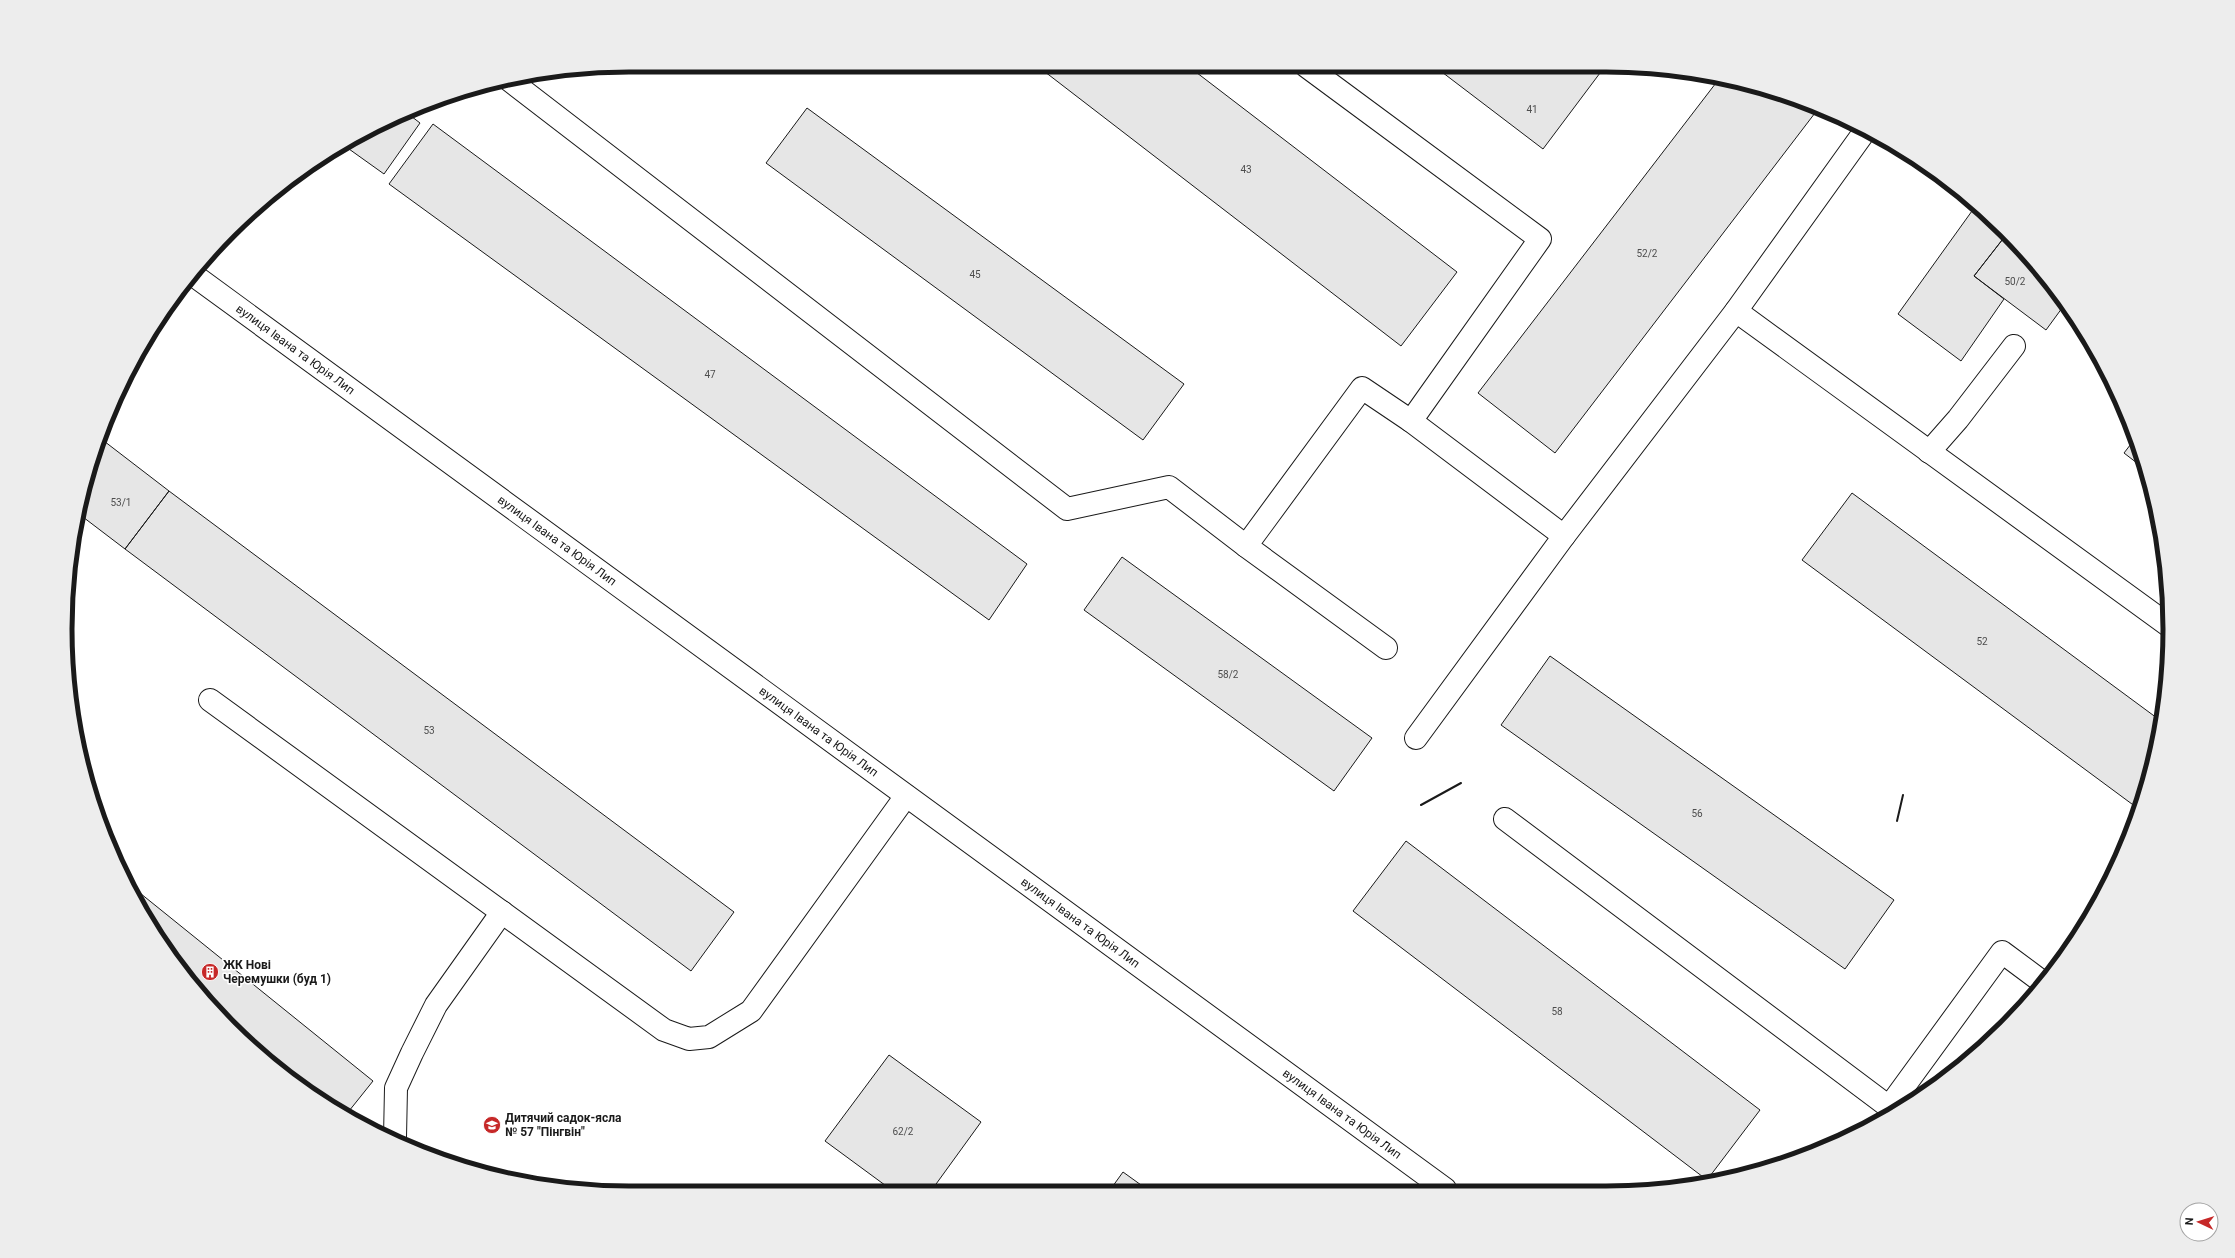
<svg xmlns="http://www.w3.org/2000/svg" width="2235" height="1258" viewBox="0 0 2235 1258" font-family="Roboto,sans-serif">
<rect width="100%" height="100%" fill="#fff"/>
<path fill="#e6e6e6" stroke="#1a1a1a" d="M 1036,65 L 1188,66 L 1457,272 L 1401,346 Z
M 1434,66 L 1599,66 L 1603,69 L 1543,149 Z
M 1719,79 L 1752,84 L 1808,108 L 1815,113 L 1555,453 L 1478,393 Z
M 807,108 L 1184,384 L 1143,440 L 766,163 Z
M 407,113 L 420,123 L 384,174 L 342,144 Z
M 433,124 L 1027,564 L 989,620 L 389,184 Z
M 1977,204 L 2006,235 L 1974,276 L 2004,299 L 1961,361 L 1898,314 Z
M 2006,235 L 2053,285 L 2065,304 L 2046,330 L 1974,276 Z
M 100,438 L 169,491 L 125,549 L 79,514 L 84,483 Z
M 2134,440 L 2146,470 L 2124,453 Z
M 169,491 L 734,912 L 691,971 L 125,549 Z
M 1852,493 L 2161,721 L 2140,810 L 1802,560 Z
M 1122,557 L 1372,738 L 1334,791 L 1084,610 Z
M 1550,656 L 1894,900 L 1845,969 L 1501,725 Z
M 1406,841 L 1760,1110 L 1707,1180 L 1353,911 Z
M 130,885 L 373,1081 L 345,1116 L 285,1076 L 205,1001 L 160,942 Z
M 889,1055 L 981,1122 L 931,1191 L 893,1191 L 825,1141 Z
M 1123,1172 L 1148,1190 L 1110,1190 Z"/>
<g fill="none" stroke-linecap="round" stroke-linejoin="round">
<defs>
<g id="minor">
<path d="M 1306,66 L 1540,239 L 1411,421 L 1564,536 L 1736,311 L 1865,131"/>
<path d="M 508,79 L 1067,509 L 1169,487 L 1246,546"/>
<path id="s1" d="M 192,274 L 1445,1189"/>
<path d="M 1736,311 L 2168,625"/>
<path d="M 1929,452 L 1958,419 L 2014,346"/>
<path d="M 1386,648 L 1246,546 L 1362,388 L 1411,421"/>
<path d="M 210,700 L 664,1030 L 689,1039 L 709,1037 L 751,1011 L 906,796"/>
<path d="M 1416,738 L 1564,536"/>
<path d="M 1505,819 L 1889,1107 L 2002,952 L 2041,981"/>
<path d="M 395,1137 L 396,1088 L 412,1053 L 436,1005 L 502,912"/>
</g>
</defs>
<use href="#minor" stroke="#1a1a1a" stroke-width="24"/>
<use href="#minor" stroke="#fff" stroke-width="22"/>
<path stroke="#1a1a1a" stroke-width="2" d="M 1421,805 L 1461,783
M 1897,821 L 1903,795"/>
</g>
<defs>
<symbol id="building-disc" viewBox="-11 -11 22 22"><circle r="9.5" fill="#c62828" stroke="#fff"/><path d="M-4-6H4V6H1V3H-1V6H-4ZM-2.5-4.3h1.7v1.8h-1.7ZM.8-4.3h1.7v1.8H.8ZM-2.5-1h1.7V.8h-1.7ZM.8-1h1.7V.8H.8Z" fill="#fff"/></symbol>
<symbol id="school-disc" viewBox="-11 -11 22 22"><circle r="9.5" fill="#c62828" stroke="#fff"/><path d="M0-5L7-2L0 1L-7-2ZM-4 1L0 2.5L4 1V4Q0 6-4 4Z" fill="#fff"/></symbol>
</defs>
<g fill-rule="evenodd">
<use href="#building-disc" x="200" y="962" width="20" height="20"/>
<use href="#school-disc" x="482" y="1115" width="20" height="20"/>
</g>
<g text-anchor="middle" stroke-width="3" stroke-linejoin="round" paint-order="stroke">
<g font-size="10" fill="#4d4d4d">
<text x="1532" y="113">41</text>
<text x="1246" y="173">43</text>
<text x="1647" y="257">52/2</text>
<text x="975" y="278">45</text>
<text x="2015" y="285">50/2</text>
<text x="710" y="378">47</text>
<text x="121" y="506">53/1</text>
<text x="1982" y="645">52</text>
<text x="1228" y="678">58/2</text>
<text x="429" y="734">53</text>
<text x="1697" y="817">56</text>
<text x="1557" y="1015">58</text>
<text x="903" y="1135">62/2</text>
</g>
<g font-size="12" fill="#1a1a1a" stroke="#fff">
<text dy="4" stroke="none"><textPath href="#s1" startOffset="128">вулиця Івана та Юрія Лип</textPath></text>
<text dy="4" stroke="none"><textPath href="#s1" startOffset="452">вулиця Івана та Юрія Лип</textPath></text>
<text dy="4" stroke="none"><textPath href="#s1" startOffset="776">вулиця Івана та Юрія Лип</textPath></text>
<text dy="4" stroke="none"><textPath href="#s1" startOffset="1100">вулиця Івана та Юрія Лип</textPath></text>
<text dy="4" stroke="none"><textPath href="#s1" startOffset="1424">вулиця Івана та Юрія Лип</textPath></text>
</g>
<g font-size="12" font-weight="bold" fill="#1a1a1a" stroke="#fff" text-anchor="start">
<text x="223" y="969">ЖК Нові<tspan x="223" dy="14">Черемушки (буд 1)</tspan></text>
<text x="505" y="1122">Дитячий садок-ясла<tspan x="505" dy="14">№ 57 "Пінгвін"</tspan></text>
</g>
</g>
<path d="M0 0H2235V1258H0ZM629 72H1606A557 557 0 0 1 2163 629V629A557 557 0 0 1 1606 1186H629A557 557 0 0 1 72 629V629A557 557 0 0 1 629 72Z" fill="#ededed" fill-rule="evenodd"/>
<path fill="none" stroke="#1a1a1a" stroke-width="5" d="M629 72H1606A557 557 0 0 1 2163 629V629A557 557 0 0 1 1606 1186H629A557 557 0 0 1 72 629V629A557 557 0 0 1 629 72Z"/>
<g transform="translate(2199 1222) rotate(274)"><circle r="19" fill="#ffffff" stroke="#a3a3a3"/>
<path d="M0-3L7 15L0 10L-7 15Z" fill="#c62828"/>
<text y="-6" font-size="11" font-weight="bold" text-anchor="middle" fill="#1a1a1a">N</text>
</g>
</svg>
